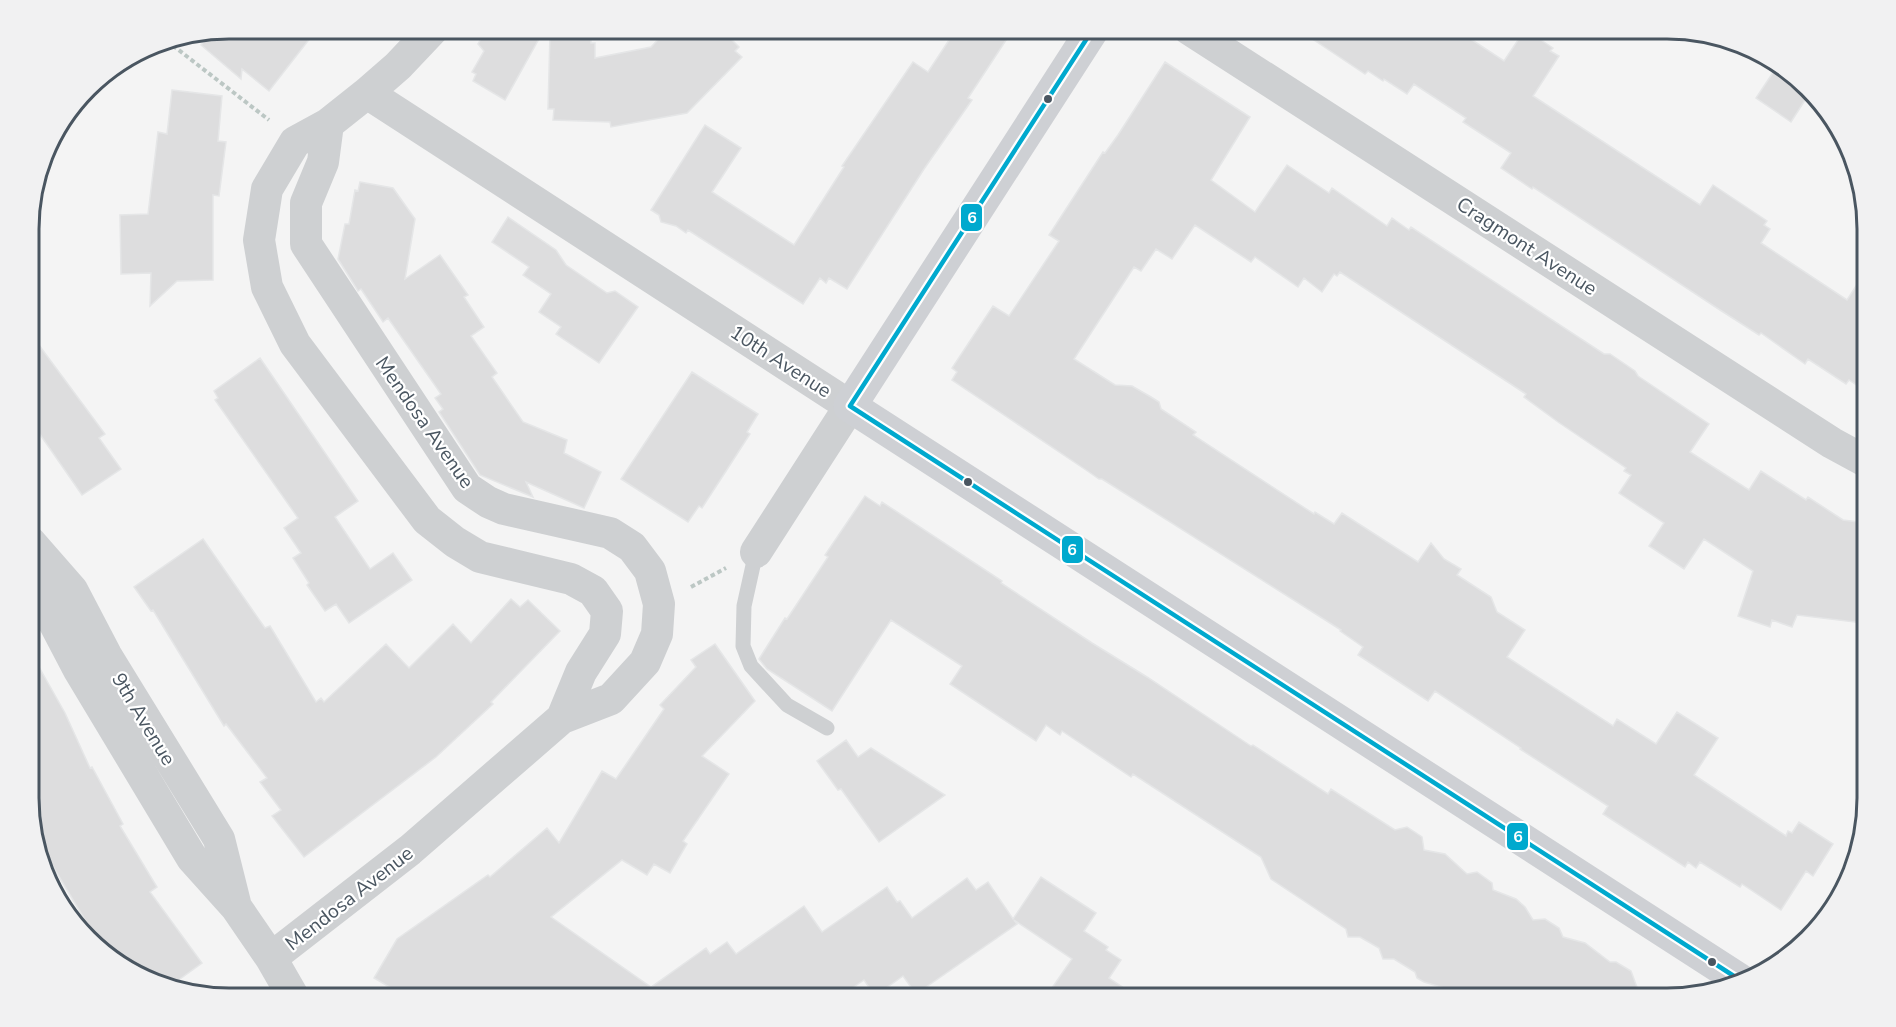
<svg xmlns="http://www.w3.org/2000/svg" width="1896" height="1027" viewBox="0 0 1896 1027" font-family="'Nunito Sans',sans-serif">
<rect width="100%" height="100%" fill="#f4f4f4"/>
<path fill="#ddddde" stroke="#e5e6e7" stroke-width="1.5" d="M 229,28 L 318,28 L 269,91 L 242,69 L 241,79 L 201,45 L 212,32 Z
M 487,28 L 545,28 L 505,100 L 473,81 L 476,74 L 472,72 L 484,51 L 478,44 Z
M 669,28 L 720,28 L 739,47 L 735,51 L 742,57 L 687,113 L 611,127 L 610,122 L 553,120 L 554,109 L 548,109 L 550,34 L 591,38 L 591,43 L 595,43 L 595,58 L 651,47 Z
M 957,28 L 1014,28 L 968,98 L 972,100 L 924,169 L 847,289 L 829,278 L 826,283 L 820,278 L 803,304 L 688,230 L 686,233 L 676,226 L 661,222 L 659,215 L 651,210 L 705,125 L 741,148 L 712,192 L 794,245 L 844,167 L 842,166 L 913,62 L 928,72 Z
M 1296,28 L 1454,28 L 1504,61 L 1522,34 L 1526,37 L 1529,32 L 1553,48 L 1550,51 L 1559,56 L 1533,96 L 1700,205 L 1713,185 L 1767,221 L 1764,225 L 1770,229 L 1761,243 L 1847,300 L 1867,269 L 1867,392 L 1849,380 L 1846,384 L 1808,359 L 1805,364 L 1761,333 L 1759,335 L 1720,310 L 1533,187 L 1532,189 L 1501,168 L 1511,153 L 1463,122 L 1466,118 L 1414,84 L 1407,94 L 1384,79 L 1383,81 L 1368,71 L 1365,74 Z
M 1165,62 L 1250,117 L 1211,180 L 1255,212 L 1287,165 L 1329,193 L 1332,188 L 1387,226 L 1392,218 L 1409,230 L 1411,227 L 1604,354 L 1610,354 L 1635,371 L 1638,376 L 1709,424 L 1690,452 L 1749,490 L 1761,471 L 1806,500 L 1808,497 L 1843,520 L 1867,523 L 1867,601 L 1865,601 L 1863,623 L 1797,615 L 1792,627 L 1772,620 L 1770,627 L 1738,616 L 1753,571 L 1704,539 L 1684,569 L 1649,546 L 1664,523 L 1619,493 L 1631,475 L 1624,471 L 1626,468 L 1558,422 L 1524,397 L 1526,394 L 1340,272 L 1337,276 L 1334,274 L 1322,292 L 1304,278 L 1298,287 L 1255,257 L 1251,262 L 1195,225 L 1172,259 L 1156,249 L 1141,271 L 1134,267 L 1074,359 L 1115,385 L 1132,386 L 1151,397 L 1159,402 L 1161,409 L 1196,432 L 1193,435 L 1314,514 L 1315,512 L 1334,524 L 1342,513 L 1418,562 L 1431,543 L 1444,559 L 1461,569 L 1457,575 L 1491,597 L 1497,612 L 1525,630 L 1507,657 L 1613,726 L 1617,719 L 1656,744 L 1677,712 L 1718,738 L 1694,775 L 1786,836 L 1788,831 L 1792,833 L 1799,822 L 1833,844 L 1813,876 L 1806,871 L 1781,910 L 1742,884 L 1740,887 L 1700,862 L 1696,868 L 1688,862 L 1685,867 L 1603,814 L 1608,806 L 1520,749 L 1521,748 L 1435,691 L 1428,701 L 1358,655 L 1363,647 L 1340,631 L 1341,630 L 1102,479 L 1099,479 L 1086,470 L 952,380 L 957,372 L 952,368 L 993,306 L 1009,316 L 1059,241 L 1049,235 L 1103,152 L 1105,153 L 1118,135 Z
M 1778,65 L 1809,94 L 1791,122 L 1756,98 Z
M 172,90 L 222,96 L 218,141 L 226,142 L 219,196 L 213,195 L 213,280 L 177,281 L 150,306 L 151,273 L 121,274 L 120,215 L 148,214 L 158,132 L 167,134 Z
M 360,182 L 393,188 L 415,219 L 405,279 L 440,255 L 468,295 L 464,297 L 484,327 L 471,336 L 497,373 L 492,377 L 523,422 L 567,440 L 564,453 L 601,472 L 584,508 L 526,482 L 533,497 L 480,475 L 439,412 L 443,409 L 435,398 L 441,394 L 388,318 L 383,322 L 361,289 L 358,291 L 338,259 L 345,224 L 349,224 L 355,190 L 358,191 Z
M 508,217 L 556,250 L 566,265 L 607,293 L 615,291 L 638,307 L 599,363 L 556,334 L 561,327 L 539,312 L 551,294 L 523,275 L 529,267 L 492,242 Z
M 30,333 L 105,434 L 99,438 L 121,469 L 82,495 L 30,420 Z
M 260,358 L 358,501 L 335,517 L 370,569 L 393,553 L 412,580 L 349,623 L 336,604 L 325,611 L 307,585 L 309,583 L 293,558 L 301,553 L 284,528 L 298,518 L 215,400 L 218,398 L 214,391 Z
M 692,372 L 758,414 L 747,432 L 750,434 L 728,468 L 702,508 L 699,506 L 688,522 L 621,479 Z
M 865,496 L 880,506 L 882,502 L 1002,581 L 1001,583 L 1092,643 L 1147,677 L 1251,746 L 1253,745 L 1328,794 L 1331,789 L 1395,830 L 1407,827 L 1422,837 L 1424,850 L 1445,854 L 1467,874 L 1477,872 L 1492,883 L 1493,890 L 1516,899 L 1525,907 L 1533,920 L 1545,919 L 1559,928 L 1563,937 L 1585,943 L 1610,962 L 1616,962 L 1631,971 L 1641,998 L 1450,998 L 1448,989 L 1424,982 L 1417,978 L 1415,972 L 1394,959 L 1383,959 L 1379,948 L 1360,937 L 1348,937 L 1346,929 L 1271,879 L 1261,857 L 1133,774 L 1131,777 L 1062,731 L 1060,735 L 1046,725 L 1036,741 L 950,684 L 962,666 L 891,620 L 832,711 L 767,669 L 759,659 L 785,618 L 787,619 L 828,557 L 825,555 Z
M 203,539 L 265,628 L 270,626 L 316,702 L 321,698 L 324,702 L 386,644 L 409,668 L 453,624 L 471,643 L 511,599 L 520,607 L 528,600 L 560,631 L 491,702 L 493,704 L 436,757 L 304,857 L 272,816 L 281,810 L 260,782 L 267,778 L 226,724 L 224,726 L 153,610 L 151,611 L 134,587 Z
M 715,644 L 755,701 L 702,756 L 729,774 L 683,841 L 687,844 L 670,873 L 654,864 L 647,875 L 622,860 L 551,917 L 651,987 L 706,948 L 710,954 L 727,942 L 736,954 L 804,906 L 822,932 L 887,887 L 897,902 L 900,901 L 912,918 L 967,878 L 976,890 L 988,882 L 1013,919 L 1041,877 L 1096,913 L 1084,931 L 1108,947 L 1106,950 L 1121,960 L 1109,978 L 1139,998 L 1045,998 L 1072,959 L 1014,920 L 1017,924 L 916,994 L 903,976 L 875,996 L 864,980 L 838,998 L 408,998 L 374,978 L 397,939 L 488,875 L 490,877 L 547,828 L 559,843 L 602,771 L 616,779 L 664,709 L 660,705 L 696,667 L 691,660 Z
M 30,651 L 65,713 L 90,768 L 92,767 L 123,824 L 120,826 L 157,887 L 150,892 L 202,963 L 173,984 L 129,972 L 108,952 L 88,925 L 51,863 L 46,865 L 30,824 Z
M 846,740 L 858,757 L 871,748 L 945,795 L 879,842 L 841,789 L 838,790 L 817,761 Z"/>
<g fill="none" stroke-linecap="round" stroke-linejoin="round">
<path stroke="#bcc7c4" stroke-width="4" stroke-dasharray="4.5 3" stroke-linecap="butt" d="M 167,41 L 269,120
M 691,587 L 726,568"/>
<path stroke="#ced0d2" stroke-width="15" d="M 756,552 L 744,606 L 743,646 L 751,666 L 787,705 L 827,728"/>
<path stroke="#ced0d2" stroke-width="32" d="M 433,29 L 398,66 L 367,93 L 328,124 L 295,142 L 267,189 L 259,240 L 267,287 L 295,344 L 427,520 L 455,542 L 480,557 L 571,579 L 593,591 L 607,611 L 605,634 L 581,672 L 562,718
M 1189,29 L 1832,443 L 1867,462
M 367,93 L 850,406 L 756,552
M 30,542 L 72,590 L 106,655 L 219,839 L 235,903
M 30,569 L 35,586 L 79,670 L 192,858 L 236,907 L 271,958 L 294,998
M 271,958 L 410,850 L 562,718 L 611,699 L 645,662 L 657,634 L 659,604 L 650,571 L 632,547 L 610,533 L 504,509 L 488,502 L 467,488 L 306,244 L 306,203 L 323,162 L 328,124"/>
<path stroke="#ced0d4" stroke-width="33" d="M 1093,29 L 850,406 L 1740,980"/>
<defs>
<path id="bus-1" d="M 850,406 L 1740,980
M 850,406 L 1093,29"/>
</defs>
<use href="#bus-1" stroke="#fff" stroke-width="9"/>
<use href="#bus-1" stroke="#00a9ce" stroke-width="4.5"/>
</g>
<g fill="#4a5661" stroke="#fff" stroke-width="2">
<circle cx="1048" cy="99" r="5"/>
<circle cx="968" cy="482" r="5"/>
<circle cx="1712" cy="962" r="5"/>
</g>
<g text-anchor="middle" stroke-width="4.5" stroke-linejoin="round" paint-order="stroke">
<g font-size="20" fill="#4a5661" stroke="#fff">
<text transform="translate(1527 246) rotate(33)" y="7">Cragmont Avenue</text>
<text transform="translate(781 361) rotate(33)" y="7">10th Avenue</text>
<text transform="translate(425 422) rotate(55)" y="7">Mendosa Avenue</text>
<text transform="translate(144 719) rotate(59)" y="7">9th Avenue</text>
<text transform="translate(349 898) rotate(-38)" y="7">Mendosa Avenue</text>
</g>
</g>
<path d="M0 0H1896V1027H0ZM229 39H1667A190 190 0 0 1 1857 229V798A190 190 0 0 1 1667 988H229A190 190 0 0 1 39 798V229A190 190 0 0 1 229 39Z" fill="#f1f1f2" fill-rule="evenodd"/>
<path fill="none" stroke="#4a5661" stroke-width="3" d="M229 39H1667A190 190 0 0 1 1857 229V798A190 190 0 0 1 1667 988H229A190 190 0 0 1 39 798V229A190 190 0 0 1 229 39Z"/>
<g stroke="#fff" stroke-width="2">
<rect x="960" y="203" width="23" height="29" rx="6" fill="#00a9ce"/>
<rect x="1061" y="535" width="23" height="29" rx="6" fill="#00a9ce"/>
<rect x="1506" y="822" width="23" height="29" rx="6" fill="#00a9ce"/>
</g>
<g font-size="16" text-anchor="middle" font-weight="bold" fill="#fff">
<text x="972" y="223">6</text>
<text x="1072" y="555">6</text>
<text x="1518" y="842">6</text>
</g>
</svg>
